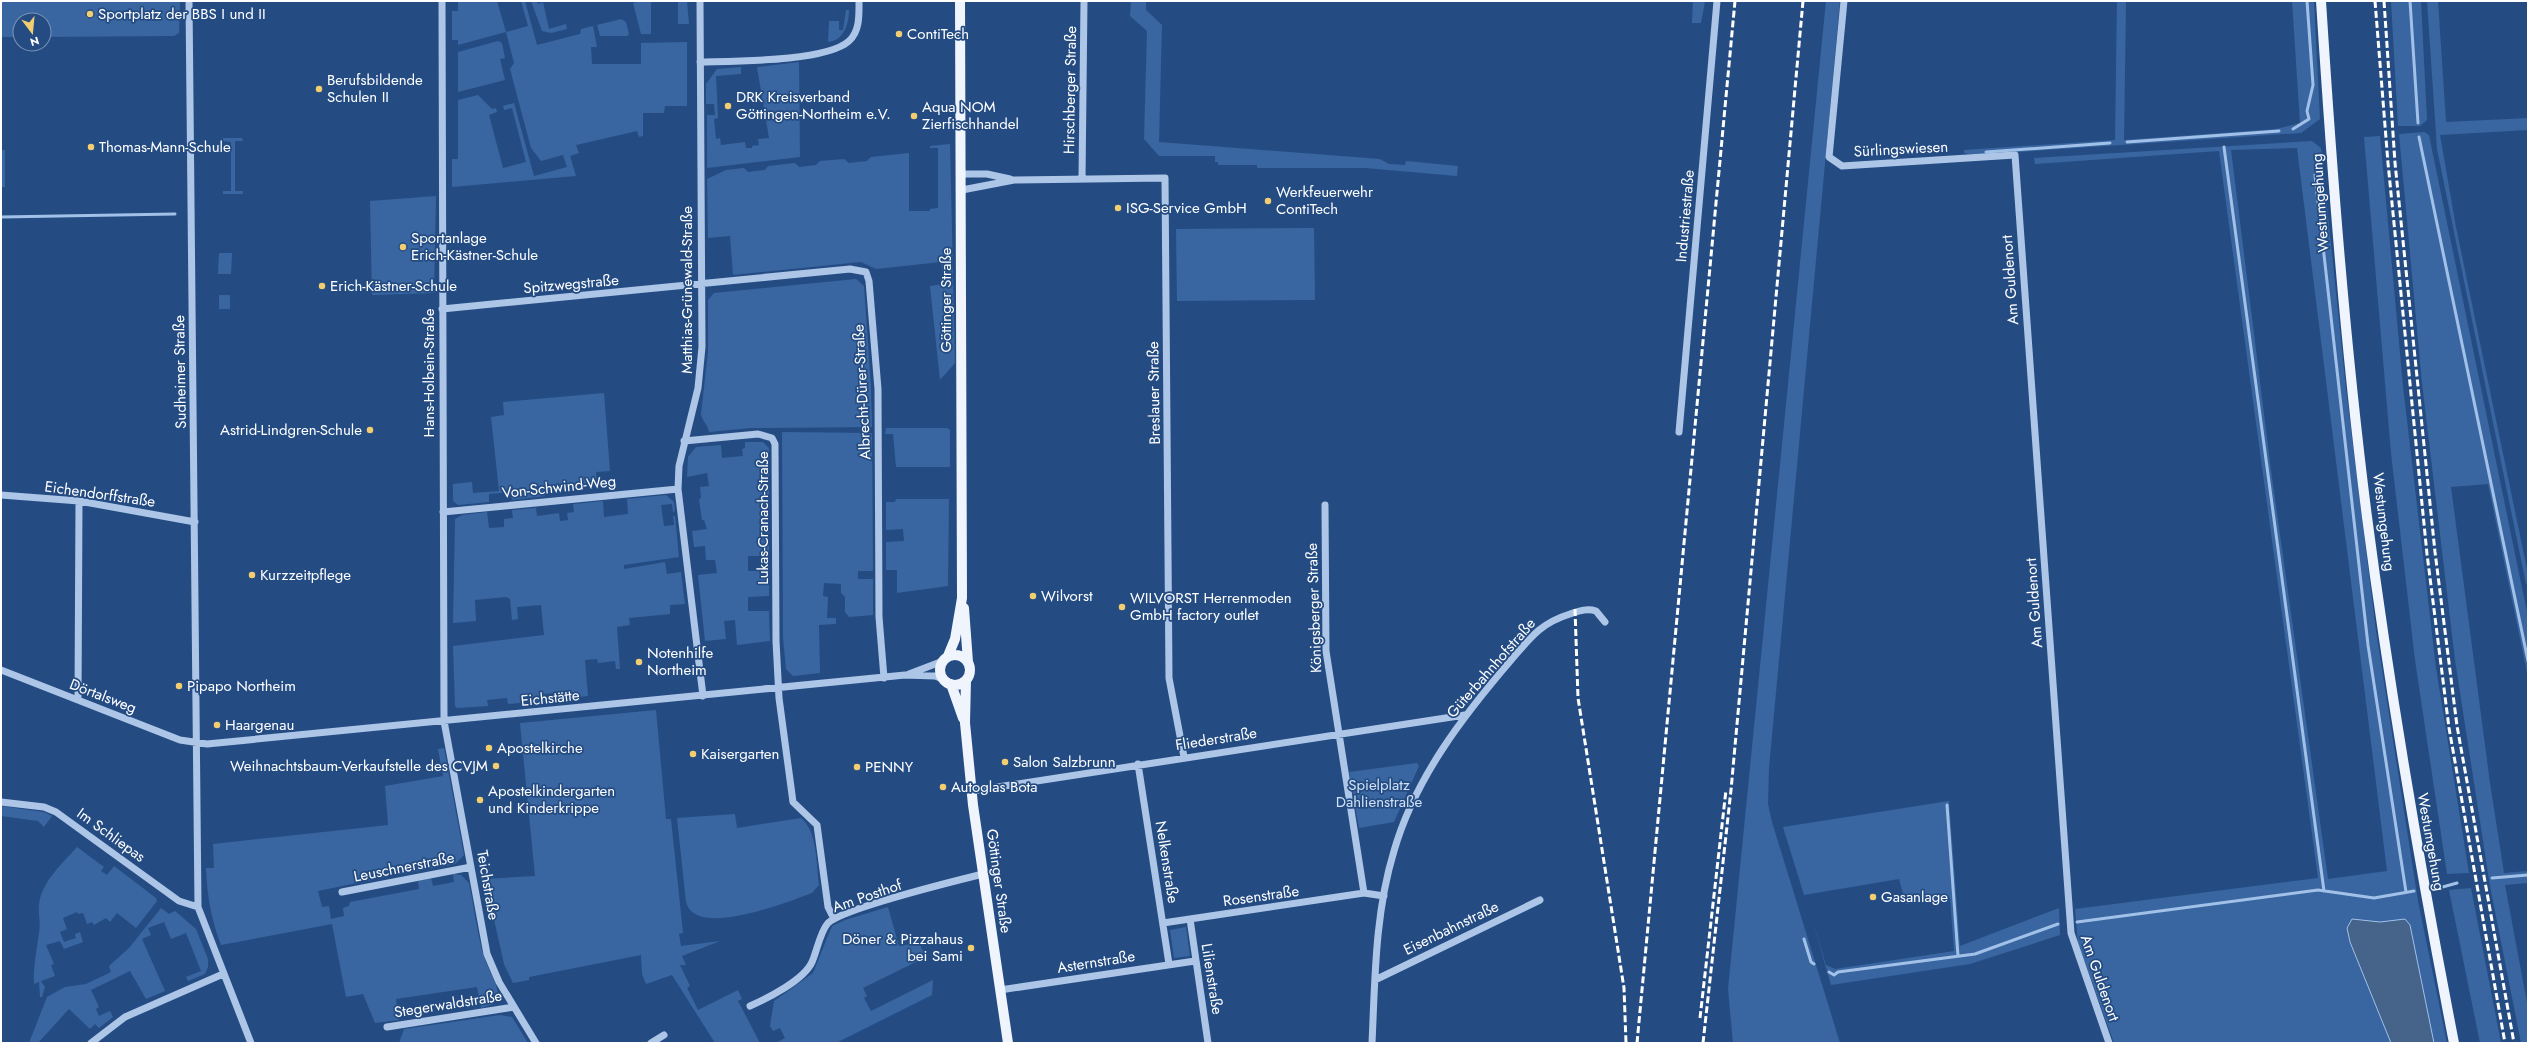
<svg xmlns="http://www.w3.org/2000/svg" width="2529" height="1044" viewBox="0 0 2529 1044" font-family="Jost,sans-serif">
<rect width="100%" height="100%" fill="#244c83"/>
<path fill="#3966a0" fill-rule="evenodd" d="M 1,1 L 180,1 L 179,33 L 174,36 L 44,37 L 44,20 L 20,20 L 20,37 L 1,37 Z
M 458,1 L 497,1 L 506,32 L 528,26 L 521,1 L 525,1 L 537,45 L 580,34 L 581,29 L 593,26 L 597,47 L 591,47 L 592,64 L 641,64 L 641,43 L 687,42 L 687,106 L 665,106 L 664,113 L 643,113 L 643,136 L 639,137 L 637,131 L 576,145 L 579,153 L 570,156 L 576,176 L 452,187 L 452,159 L 458,159 L 458,100 L 478,95 L 492,109 L 496,108 L 497,112 L 489,115 L 503,168 L 526,162 L 512,108 L 504,110 L 503,106 L 514,103 L 534,176 L 567,167 L 563,155 L 541,161 L 531,148 L 510,69 L 514,63 L 506,32 L 458,45 L 458,40 L 452,40 L 452,11 L 458,11 Z
M 531,1 L 537,1 L 538,4 L 543,2 L 549,29 L 566,24 L 567,29 L 551,33 L 542,31 Z
M 641,1 L 651,1 L 651,34 L 641,34 L 633,3 Z
M 678,1 L 687,1 L 689,24 L 678,24 Z
M 1131,1 L 1146,2 L 1146,10 L 1162,25 L 1159,142 L 1380,159 L 1389,164 L 1405,165 L 1406,161 L 1458,166 L 1457,176 L 1365,168 L 1257,168 L 1257,165 L 1218,165 L 1218,162 L 1215,162 L 1215,156 L 1159,156 L 1144,139 L 1147,31 L 1130,16 Z
M 1693,1 L 1705,1 L 1701,23 L 1692,23 Z
M 1826,1 L 1840,1 L 1769,768 L 1768,804 L 1772,822 L 1840,1043 L 1733,1043 L 1728,989 Z
M 2117,1 L 2126,1 L 2124,140 L 2276,129 L 2300,123 L 2292,1 L 2314,1 L 2320,119 L 2301,133 L 1973,155 L 1964,153 L 1964,150 L 2115,140 Z
M 2391,1 L 2421,1 L 2427,120 L 2420,126 L 2398,126 Z
M 2427,1 L 2438,1 L 2446,122 L 2528,118 L 2528,130 L 2440,135 L 2456,227 L 2528,574 L 2528,583 L 2526,584 L 2437,149 Z
M 846,10 L 849,10 C 849,23 844,41 828,42 L 829,21 L 839,21 L 839,30 L 843,30 Z
M 621,19 L 626,22 L 629,34 L 627,36 L 600,36 L 597,25 Z
M 498,41 L 502,43 L 505,58 L 500,59 L 505,80 L 458,92 L 458,52 Z
M 799,62 L 800,157 L 707,168 L 707,115 L 715,115 L 714,104 L 706,104 L 706,84 L 717,69 L 741,67 L 741,74 L 716,76 L 718,118 L 714,119 L 716,139 L 720,138 L 721,145 L 745,142 L 746,148 L 752,148 L 752,146 L 759,145 L 758,139 L 769,138 L 757,67 Z
M 2424,132 L 2429,135 L 2528,617 L 2528,677 L 2488,484 L 2451,487 L 2490,783 L 2504,873 L 2528,871 L 2528,883 L 2505,885 L 2528,1008 L 2528,1043 L 2521,1043 L 2490,886 L 2455,660 L 2422,383 L 2399,134 Z
M 2380,136 L 2403,386 L 2436,668 L 2469,873 L 2447,874 L 2415,660 L 2391,453 L 2364,137 Z
M 223,138 L 242,138 L 243,141 L 235,141 L 235,191 L 243,191 L 243,194 L 223,194 L 223,191 L 231,191 L 231,142 L 223,141 Z
M 2312,141 L 2321,148 L 2346,389 L 2376,631 L 2418,901 L 2447,1043 L 2114,1043 L 2078,943 L 2075,909 L 2318,878 L 2219,151 L 2035,164 L 2034,158 ZM 2297,148 L 2387,871 L 2328,879 L 2271,470 L 2231,150 Z
M 950,144 L 955,363 L 940,380 L 930,286 L 944,284 L 941,262 L 876,269 L 861,262 L 733,275 L 730,236 L 708,238 L 707,179 L 726,170 L 744,168 L 748,172 L 765,170 L 768,166 L 795,163 L 799,167 L 816,165 L 820,161 L 844,159 L 849,163 L 867,161 L 871,157 L 909,153 L 909,211 L 930,211 L 930,209 L 938,208 L 938,148 L 930,148 L 930,146 Z
M 1,150 L 5,150 L 5,187 L 1,187 Z
M 436,196 L 434,293 L 372,295 L 370,201 Z
M 1314,228 L 1315,300 L 1177,301 L 1176,229 Z
M 219,253 L 232,253 L 231,274 L 218,274 Z
M 856,279 L 864,286 L 871,387 L 872,427 L 751,428 L 709,432 C 708,425 702,421 701,414 L 708,352 L 708,300 L 714,293 Z
M 219,295 L 230,295 L 230,309 L 219,309 Z
M 604,393 L 610,471 L 596,472 L 597,485 L 544,489 L 545,496 L 512,500 L 511,492 L 489,494 L 489,502 L 458,505 L 453,501 L 453,484 L 472,482 L 473,493 L 499,491 L 491,417 L 504,415 L 503,402 Z
M 886,428 L 947,428 L 950,430 L 950,467 L 896,467 L 893,434 L 885,434 Z
M 782,432 L 872,433 L 873,571 L 858,571 L 858,579 L 873,579 L 873,615 L 849,617 L 845,612 L 845,597 L 841,593 L 841,584 L 824,583 L 823,596 L 828,597 L 827,618 L 836,618 L 836,624 L 819,625 L 820,673 L 793,676 L 786,669 L 783,638 Z
M 745,442 L 763,442 L 769,448 L 769,556 L 748,556 L 748,571 L 769,571 L 769,596 L 748,597 L 748,611 L 769,611 L 770,641 L 737,645 L 735,620 L 724,621 L 726,639 L 705,641 L 698,575 L 717,573 L 715,560 L 706,560 L 705,546 L 694,547 L 692,531 L 707,529 L 704,520 L 702,520 L 699,499 L 701,498 L 700,487 L 709,486 L 707,473 L 687,477 L 688,457 L 696,447 L 721,445 L 722,458 L 743,456 L 742,449 L 745,448 Z
M 666,495 L 674,502 L 675,511 L 673,512 L 672,504 L 661,505 L 664,526 L 674,525 L 673,516 L 675,516 L 679,557 L 624,565 L 624,569 L 665,562 L 667,574 L 681,572 L 685,604 L 670,605 L 670,614 L 629,618 L 630,625 L 617,627 L 620,669 L 616,669 L 615,661 L 598,663 L 597,659 L 585,660 L 588,696 L 557,699 L 556,693 L 543,694 L 543,701 L 508,704 L 507,698 L 487,700 L 488,706 L 457,708 L 455,706 L 453,646 L 544,635 L 541,605 L 517,607 L 518,619 L 512,620 L 510,599 L 506,597 L 475,600 L 476,621 L 453,623 L 455,519 L 462,515 L 487,512 L 489,528 L 504,527 L 504,519 L 513,518 L 512,510 L 536,508 L 537,516 L 559,513 L 560,521 L 568,520 L 567,513 L 574,512 L 573,504 L 603,501 L 604,517 L 628,514 L 627,499 Z
M 896,499 L 949,499 L 948,586 L 897,593 L 897,570 L 886,570 L 886,542 L 904,541 L 903,529 L 886,530 L 886,502 L 895,502 Z
M 656,710 L 666,819 L 671,819 L 683,933 L 679,934 L 681,946 L 720,941 L 682,956 L 686,965 L 680,965 L 690,986 L 687,988 L 698,1010 L 738,990 L 742,999 L 738,1001 L 760,1043 L 715,1043 L 672,975 L 646,984 L 642,974 L 641,955 L 529,977 L 529,980 L 513,983 L 504,964 L 485,879 L 535,876 L 520,723 Z
M 444,748 L 464,855 L 455,864 L 397,875 L 396,870 L 385,872 L 386,877 L 318,891 L 322,907 L 329,906 L 331,919 L 344,916 L 343,908 L 349,906 L 350,902 L 419,889 L 418,881 L 431,878 L 433,886 L 454,882 L 453,874 L 461,875 L 469,883 C 474,907 477,933 484,957 C 488,970 499,985 498,997 L 493,1004 L 481,1008 L 477,987 L 396,999 L 399,1020 L 375,1023 L 363,994 L 346,997 L 332,924 L 221,945 C 211,919 207,895 206,868 L 214,868 L 213,844 L 388,825 L 385,786 L 443,776 L 438,749 Z
M 1417,763 L 1419,766 L 1394,822 L 1359,828 L 1349,772 Z
M 1949,801 L 1960,946 L 2059,908 L 2060,935 L 1970,964 L 1831,985 L 1811,915 L 1826,965 L 1835,969 L 1954,951 L 1950,898 L 1906,904 L 1899,879 L 1804,895 L 1783,827 Z
M 1,806 L 44,812 L 52,816 L 44,827 L 38,821 L 1,816 Z
M 735,814 L 737,828 L 801,818 C 818,832 816,864 819,885 L 812,893 C 788,902 695,939 686,902 L 677,818 Z
M 77,847 L 104,867 L 101,871 L 107,875 L 114,866 L 156,898 L 157,901 L 136,928 L 117,913 L 110,922 L 106,918 L 94,925 L 92,922 L 87,924 L 83,913 L 78,914 L 77,912 L 63,918 L 67,929 L 60,932 L 64,942 L 76,938 L 75,934 L 80,932 L 83,942 L 64,949 L 60,941 L 46,945 L 54,964 L 51,965 L 55,976 L 41,981 L 45,987 L 42,997 L 40,997 L 39,982 L 34,984 C 33,966 37,950 39,932 C 41,923 38,914 39,905 C 41,882 63,863 77,847 Z
M 2471,888 L 2501,1043 L 2480,1043 L 2449,890 Z
M 888,907 L 899,946 L 919,943 L 926,957 L 863,988 L 867,996 L 864,998 L 871,1011 L 933,980 L 932,995 L 836,1043 L 776,1043 L 785,1038 L 780,1028 L 773,1031 L 770,1026 L 774,1001 L 813,973 L 832,926 L 845,920 Z
M 161,908 L 169,914 L 175,911 L 196,929 L 208,959 L 208,967 L 205,974 L 188,981 L 186,977 L 201,971 L 186,933 L 171,939 L 164,922 L 148,928 L 151,935 L 142,939 L 165,991 L 146,999 L 130,971 L 91,990 L 99,1007 L 96,1009 L 99,1016 L 110,1011 L 113,1017 L 99,1028 L 95,1024 L 90,1029 L 69,1009 L 38,1043 L 29,1043 L 47,997 L 65,987 L 86,984 L 111,972 L 109,966 L 129,948 Z
M 1186,927 L 1190,956 L 1174,958 L 1170,930 Z
M 500,1015 L 512,1017 L 528,1043 L 399,1043 L 404,1029 Z"/>
<path fill="#46638a" stroke="#a1c1e8" d="M 2352,919 L 2380,922 L 2405,919 L 2410,925 L 2434,1043 L 2391,1043 L 2350,942 L 2347,928 Z"/>
<g fill="none" stroke-linecap="round" stroke-linejoin="round">
<path stroke="#a1c1e8" stroke-width="3" d="M 2410,1 L 2418,123
M 2293,129 L 2309,119 L 2307,111 L 2313,85 L 2307,1
M 2419,137 L 2528,661
M 2127,142 L 2279,131
M 2224,147 L 2324,891
M 1986,152 L 2110,143
M 2315,175 L 2368,645 L 2406,892
M 1,217 L 175,214
M 1947,805 L 1958,956
M 2492,878 L 2528,875
M 2439,888 L 2457,883
M 2077,922 L 2318,890 L 2374,898 L 2414,891
M 1804,939 L 1811,962 L 1814,964
M 1829,972 L 1834,975 L 1838,972 L 1975,954 L 2058,924"/>
<path stroke="#adc6e7" stroke-width="7" d="M 189,1 L 198,907 L 251,1043
M 442,1 L 444,721 L 487,954 L 499,982 L 536,1043
M 700,1 L 702,347 L 698,388 L 679,466 L 678,489 L 703,696
M 1844,1 L 1829,157 L 1842,166 L 2015,155 L 2071,933 L 2109,1043
M 700,62 C 733,61 826,62 849,41 C 860,31 859,15 859,1
M 962,174 L 987,174 L 1010,179
M 1082,179 L 1084,1
M 962,190 L 1014,180 L 1165,178 L 1169,678 L 1184,757
M 442,309 L 850,269 L 866,272 L 869,281 L 878,389 L 879,617 L 884,678
M 1679,432 L 1717,1
M 684,441 L 758,434 L 772,438 L 775,444 L 776,641 L 779,698 L 793,802 L 817,825 L 828,907 L 834,919
M 1,495 L 79,501 L 195,522
M 1325,505 L 1326,651 L 1364,893 L 1384,896
M 443,512 L 678,489
M 1,670 L 180,740 L 207,744 L 905,675 L 935,676 L 943,679
M 909,674 L 943,661
M 78,700 L 79,501
M 1138,764 L 1169,964
M 972,791 L 1465,715
M 1,802 L 44,807 L 56,812 L 179,901 L 198,907
M 342,892 L 471,867
M 1190,919 L 1208,1043
M 1163,923 L 1364,893
M 1375,980 L 1540,900
M 1000,990 L 1195,961
M 750,1006 C 768,998 804,980 812,962 C 817,951 820,932 828,923 C 844,908 955,881 983,874
M 387,1027 L 514,1007
M 91,1043 L 125,1017 L 223,974
M 651,1043 L 664,1035
M 1372,1043 C 1375,979 1375,913 1394,851 C 1415,778 1463,716 1512,659 C 1531,637 1541,623 1570,614 C 1579,611 1587,608 1596,611 L 1605,622"/>
<path stroke="#eff4fd" stroke-width="10" d="M 2321,1 C 2332,173 2345,345 2367,517 C 2390,693 2420,868 2454,1043
M 964,608 L 968,662
M940 670a15 15 0 1 1 30 0a15 15 0 1 1-30 0Z
M 948,656 L 955,639 L 962,598 L 960,1
M 966,680 L 965,723 L 973,805 L 1008,1043
M 951,684 L 963,718"/>
<path stroke="#fff" stroke-width="3" stroke-dasharray="7 3" stroke-linecap="butt" d="M 2375,1 L 2388,163 L 2427,554 L 2449,728 L 2505,1043
M 2384,1 L 2395,163 L 2435,552 L 2457,726 L 2514,1043
M 1575,609 L 1578,698 L 1624,988 L 1626,1043
M 1700,1018 L 1726,790
M 1637,1043 L 1735,1
M 1703,1043 L 1731,790 L 1803,1"/>
</g>
<g fill="#f2ce70" stroke="#244c83" stroke-width="1.5">
<circle cx="90" cy="14" r="4"/>
<circle cx="899" cy="34" r="4"/>
<circle cx="319" cy="89" r="4"/>
<circle cx="728" cy="106" r="4"/>
<circle cx="914" cy="116" r="4"/>
<circle cx="91" cy="147" r="4"/>
<circle cx="1268" cy="201" r="4"/>
<circle cx="1118" cy="208" r="4"/>
<circle cx="403" cy="247" r="4"/>
<circle cx="322" cy="286" r="4"/>
<circle cx="370" cy="430" r="4"/>
<circle cx="252" cy="575" r="4"/>
<circle cx="1033" cy="596" r="4"/>
<circle cx="1122" cy="607" r="4"/>
<circle cx="639" cy="662" r="4"/>
<circle cx="179" cy="686" r="4"/>
<circle cx="217" cy="725" r="4"/>
<circle cx="489" cy="748" r="4"/>
<circle cx="693" cy="754" r="4"/>
<circle cx="1005" cy="762" r="4"/>
<circle cx="496" cy="766" r="4"/>
<circle cx="857" cy="767" r="4"/>
<circle cx="943" cy="787" r="4"/>
<circle cx="480" cy="800" r="4"/>
<circle cx="1873" cy="897" r="4"/>
<circle cx="971" cy="948" r="4"/>
</g>
<g text-anchor="middle" stroke-width="3.5" stroke-linejoin="round" paint-order="stroke">
<g font-size="15" fill="#fff" stroke="#244c83" text-anchor="start">
<text x="98" y="19">Sportplatz der BBS I und II</text>
<text x="907" y="39">ContiTech</text>
<text x="327" y="85">Berufsbildende<tspan x="327" dy="17">Schulen II</tspan></text>
<text x="736" y="102">DRK Kreisverband<tspan x="736" dy="17">Göttingen-Northeim e.V.</tspan></text>
<text x="922" y="112">Aqua NOM<tspan x="922" dy="17">Zierfischhandel</tspan></text>
<text x="99" y="152">Thomas-Mann-Schule</text>
<text x="1276" y="197">Werkfeuerwehr<tspan x="1276" dy="17">ContiTech</tspan></text>
<text x="1126" y="213">ISG-Service GmbH</text>
<text x="411" y="243">Sportanlage<tspan x="411" dy="17">Erich-Kästner-Schule</tspan></text>
<text x="330" y="291">Erich-Kästner-Schule</text>
<text x="362" y="435" text-anchor="end">Astrid-Lindgren-Schule</text>
<text x="260" y="580">Kurzzeitpflege</text>
<text x="1041" y="601">Wilvorst</text>
<text x="1130" y="603">WILVORST Herrenmoden<tspan x="1130" dy="17">GmbH factory outlet</tspan></text>
<text x="647" y="658">Notenhilfe<tspan x="647" dy="17">Northeim</tspan></text>
<text x="187" y="691">Pipapo Northeim</text>
<text x="225" y="730">Haargenau</text>
<text x="497" y="753">Apostelkirche</text>
<text x="701" y="759">Kaisergarten</text>
<text x="1013" y="767">Salon Salzbrunn</text>
<text x="488" y="771" text-anchor="end">Weihnachtsbaum-Verkaufstelle des CVJM</text>
<text x="865" y="772">PENNY</text>
<text x="951" y="792">Autoglas Bota</text>
<text x="488" y="796">Apostelkindergarten<tspan x="488" dy="17">und Kinderkrippe</tspan></text>
<text x="1881" y="902">Gasanlage</text>
<text x="963" y="944" text-anchor="end">Döner &amp; Pizzahaus<tspan x="963" dy="17">bei Sami</tspan></text>
</g>
<g font-size="15" fill="#fff" stroke="#244c83">
<text transform="translate(1070 90) rotate(-89)" y="5">Hirschberger Straße</text>
<text transform="translate(1901 149) rotate(-3)" y="5">Sürlingswiesen</text>
<text transform="translate(2320 203) rotate(-94)" y="5">Westumgehung</text>
<text transform="translate(1685 216) rotate(-85)" y="5">Industriestraße</text>
<text transform="translate(2010 280) rotate(-94)" y="5">Am Guldenort</text>
<text transform="translate(571 284) rotate(-5)" y="5">Spitzwegstraße</text>
<text transform="translate(687 290) rotate(-90)" y="5">Matthias-Grünewald-Straße</text>
<text transform="translate(946 300) rotate(-90)" y="5">Göttinger Straße</text>
<text transform="translate(180 372) rotate(-91)" y="5">Sudheimer Straße</text>
<text transform="translate(429 373) rotate(-90)" y="5">Hans-Holbein-Straße</text>
<text transform="translate(862 392) rotate(-93)" y="5">Albrecht-Dürer-Straße</text>
<text transform="translate(1154 393) rotate(-91)" y="5">Breslauer Straße</text>
<text transform="translate(559 487) rotate(-6)" y="5">Von-Schwind-Weg</text>
<text transform="translate(100 494) rotate(8)" y="5">Eichendorffstraße</text>
<text transform="translate(763 518) rotate(-90)" y="5">Lukas-Cranach-Straße</text>
<text transform="translate(2384 522) rotate(83)" y="5">Westumgehung</text>
<text transform="translate(2034 603) rotate(-94)" y="5">Am Guldenort</text>
<text transform="translate(1314 608) rotate(-92)" y="5">Königsberger Straße</text>
<text transform="translate(1491 668) rotate(-49)" y="5">Güterbahnhofstraße</text>
<text transform="translate(103 696) rotate(21)" y="5">Dörtalsweg</text>
<text transform="translate(550 698) rotate(-6)" y="5">Eichstätte</text>
<text transform="translate(1216 739) rotate(-9)" y="5">Fliederstraße</text>
<text transform="translate(111 835) rotate(36)" y="5">Im Schliepas</text>
<text transform="translate(2431 842) rotate(80)" y="5">Westumgehung</text>
<text transform="translate(1167 862) rotate(81)" y="5">Nelkenstraße</text>
<text transform="translate(404 867) rotate(-11)" y="5">Leuschnerstraße</text>
<text transform="translate(999 881) rotate(82)" y="5">Göttinger Straße</text>
<text transform="translate(488 885) rotate(80)" y="5">Teichstraße</text>
<text transform="translate(867 896) rotate(-19)" y="5">Am Posthof</text>
<text transform="translate(1261 896) rotate(-8)" y="5">Rosenstraße</text>
<text transform="translate(1451 928) rotate(-26)" y="5">Eisenbahnstraße</text>
<text transform="translate(1096 962) rotate(-9)" y="5">Asternstraße</text>
<text transform="translate(2100 978) rotate(71)" y="5">Am Guldenort</text>
<text transform="translate(1212 979) rotate(81)" y="5">Lilienstraße</text>
<text transform="translate(448 1004) rotate(-9)" y="5">Stegerwaldstraße</text>
</g>
<g font-size="15" fill="#d0e1f6" stroke="#244c83">
<text x="1379" y="790">Spielplatz<tspan x="1379" dy="17">Dahlienstraße</tspan></text>
</g>
</g>
<rect width="2529" height="1044" fill="none" stroke="#ffffff" stroke-width="4"/>
<g transform="translate(32 32) rotate(164)"><circle r="19" fill="#244c83" stroke="#7c94b5"/>
<path d="M0-3L7 15L0 10L-7 15Z" fill="#f2ce70"/>
<text y="-6" font-size="11" font-weight="bold" text-anchor="middle" fill="#ffffff">N</text>
</g>
</svg>
